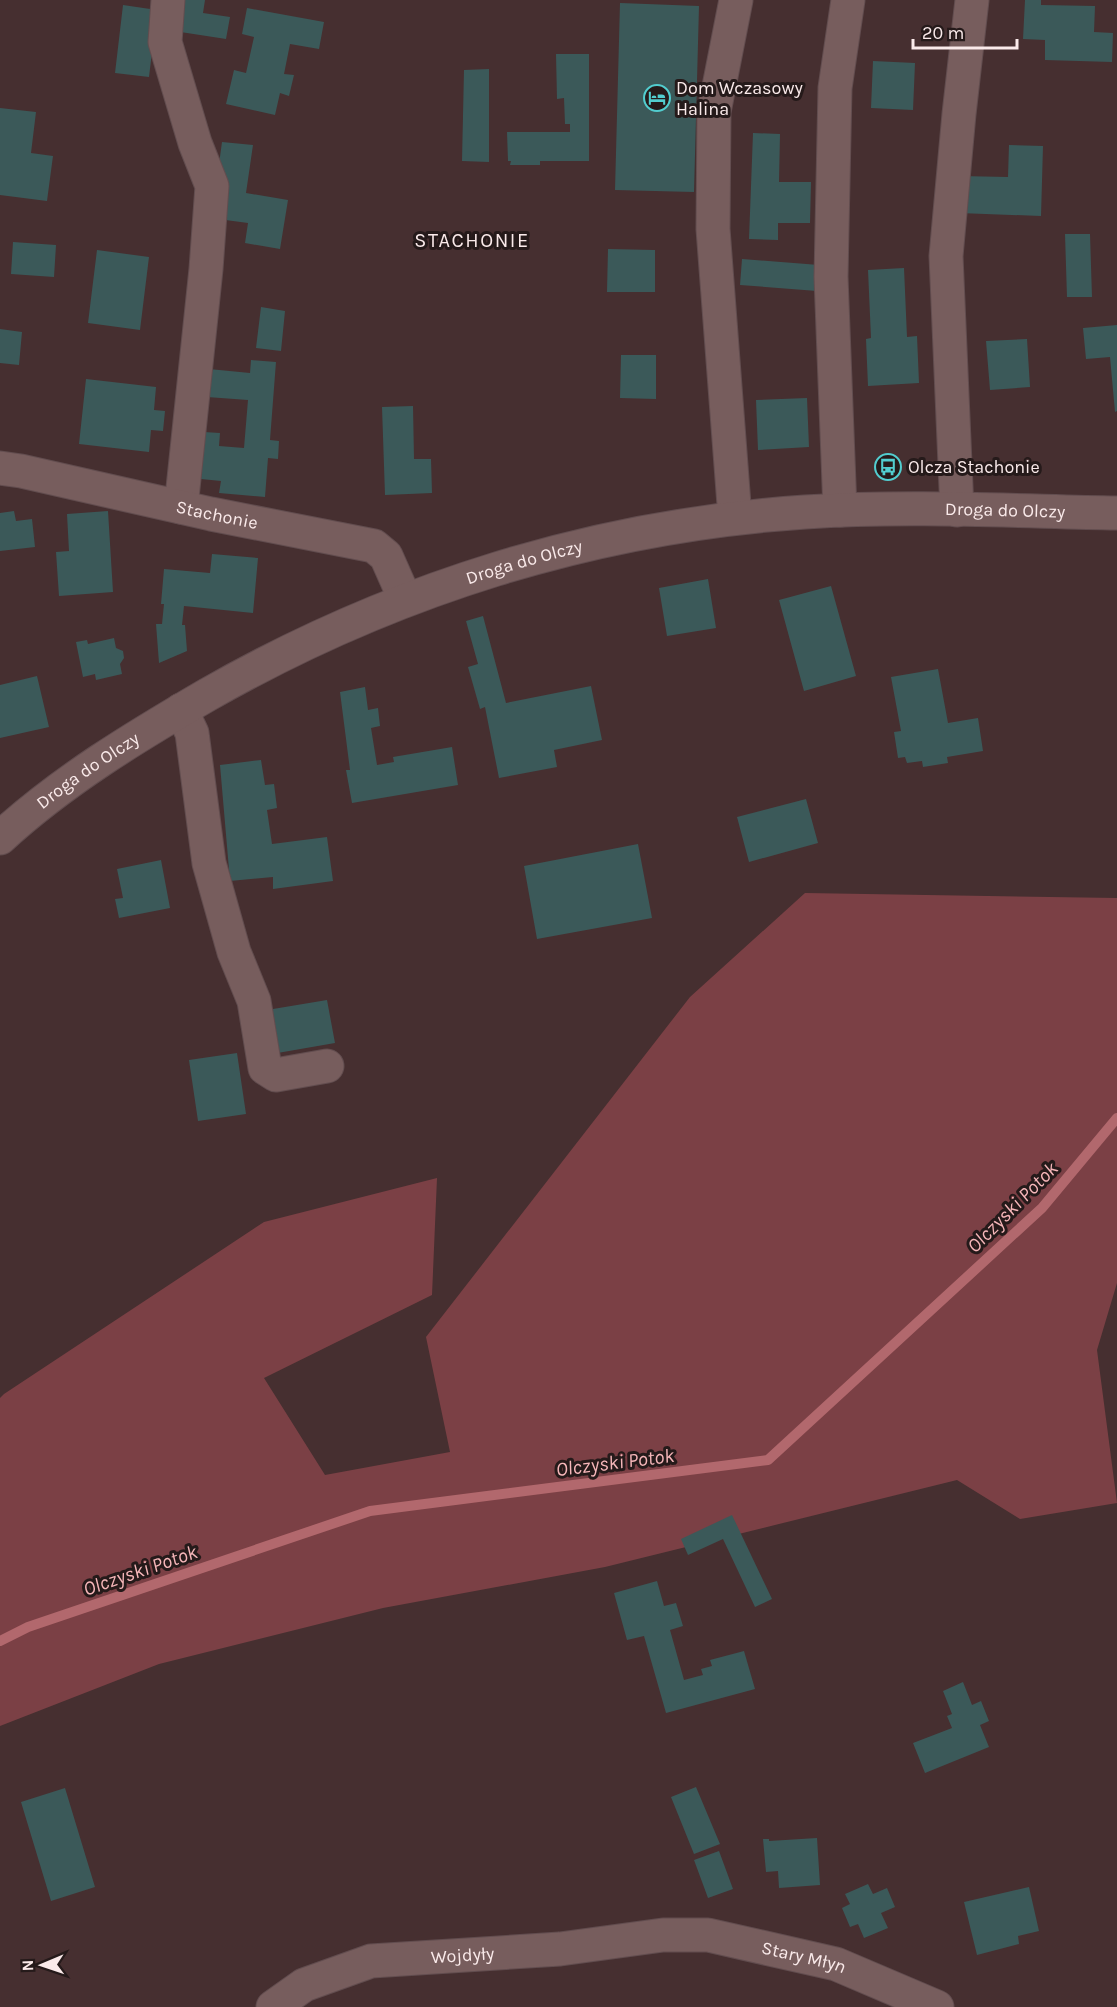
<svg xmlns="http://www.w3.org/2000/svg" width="1117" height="2007" viewBox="0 0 1117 2007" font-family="Karla,sans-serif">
<rect width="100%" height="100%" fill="#462f30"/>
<path fill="#7b4045" d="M 805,893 L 1117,898 L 1117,1283 L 1097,1350 L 1117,1503 L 1020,1519 L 957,1480 L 605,1567 L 383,1608 L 159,1664 L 0,1726 L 0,1398 L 4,1394 L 264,1222 L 437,1178 L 432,1295 L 264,1378 L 325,1475 L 450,1452 L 426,1337 L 690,997 Z"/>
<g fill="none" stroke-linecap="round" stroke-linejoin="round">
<path stroke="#b2686d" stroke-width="10" d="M 0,1641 L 28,1627 L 370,1511 L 768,1460 L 1042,1208 L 1117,1118"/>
</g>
<path fill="#3b5959" d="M 178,0 L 205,0 L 203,13 L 230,17 L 226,39 L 174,31 Z
M 1025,0 L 1041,0 L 1041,5 L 1095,6 L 1094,32 L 1113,33 L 1112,62 L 1045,60 L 1045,40 L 1023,39 Z
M 620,3 L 699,6 L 694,192 L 615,190 Z
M 123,5 L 157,10 L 149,77 L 115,73 Z
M 247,8 L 324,22 L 319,49 L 290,44 L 284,74 L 294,75 L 289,96 L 280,93 L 275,115 L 226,104 L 234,70 L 246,73 L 254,37 L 242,34 Z
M 556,54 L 589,54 L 589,161 L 540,161 L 540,165 L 510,165 L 511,161 L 508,161 L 507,132 L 570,132 L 570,124 L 565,124 L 564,98 L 557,99 Z
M 873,61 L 915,63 L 913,110 L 871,108 Z
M 489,69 L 489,162 L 462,161 L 464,70 Z
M 0,108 L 36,112 L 31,153 L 53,156 L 47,201 L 0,195 Z
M 753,133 L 780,134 L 779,182 L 811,182 L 810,223 L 778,223 L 778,240 L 749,239 Z
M 222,142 L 253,145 L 246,193 L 288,200 L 280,249 L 245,243 L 248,223 L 218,219 L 217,179 Z
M 1009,145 L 1043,146 L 1041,216 L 959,213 L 959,176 L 1008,177 Z
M 1065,234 L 1090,234 L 1092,297 L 1067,297 Z
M 13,242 L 56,245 L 54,277 L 11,274 Z
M 608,249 L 655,250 L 655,292 L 607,292 Z
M 97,250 L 149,257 L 140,330 L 88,323 Z
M 742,259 L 819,265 L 817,291 L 740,285 Z
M 904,268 L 907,337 L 917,336 L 919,383 L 868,386 L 866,339 L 871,338 L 868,270 Z
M 261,307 L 285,311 L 281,351 L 256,348 Z
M 1117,325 L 1117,411 L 1115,412 L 1110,357 L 1086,359 L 1083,328 Z
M 0,329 L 22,332 L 19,365 L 0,363 Z
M 1027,339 L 1030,387 L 990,390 L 986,341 Z
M 621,355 L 656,355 L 656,399 L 620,398 Z
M 251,360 L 276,362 L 270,440 L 279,441 L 278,459 L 268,458 L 265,497 L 219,493 L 221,481 L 201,479 L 204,432 L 220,433 L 219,446 L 244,448 L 248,400 L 207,397 L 209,369 L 250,373 Z
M 86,379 L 156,387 L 154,410 L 165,411 L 163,431 L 151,430 L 149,452 L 79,444 Z
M 807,398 L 809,447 L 758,450 L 756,400 Z
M 413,406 L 414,459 L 431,459 L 432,493 L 385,495 L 382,407 Z
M 14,511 L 16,521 L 32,519 L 35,547 L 0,551 L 0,513 Z
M 108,511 L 113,592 L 59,596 L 56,552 L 69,551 L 67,514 Z
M 212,554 L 258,558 L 253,613 L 184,606 L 182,625 L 185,625 L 187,651 L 159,663 L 156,624 L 162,624 L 164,604 L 161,604 L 164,569 L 210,573 Z
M 708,579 L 716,628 L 667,636 L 659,588 Z
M 831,586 L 856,676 L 804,691 L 779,600 Z
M 483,616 L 506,703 L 591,686 L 602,740 L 554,750 L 557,767 L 499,778 L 485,707 L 480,709 L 468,667 L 478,664 L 466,621 Z
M 114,638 L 116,648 L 123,651 L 124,658 L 120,664 L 122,674 L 96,680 L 95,674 L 83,677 L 76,642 L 87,640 L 88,644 Z
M 938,669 L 948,723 L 978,718 L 983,751 L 947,757 L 948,763 L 923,767 L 922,761 L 907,763 L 905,757 L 898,758 L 894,732 L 901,731 L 891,677 Z
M 37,676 L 49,727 L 0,738 L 0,685 Z
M 365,687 L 368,710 L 378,708 L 380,726 L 371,728 L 377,765 L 394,762 L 393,757 L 452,747 L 458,785 L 352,803 L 346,770 L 350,770 L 340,692 Z
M 261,760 L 265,785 L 274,784 L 277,808 L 267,810 L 272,844 L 327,837 L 333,881 L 273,889 L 273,877 L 230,881 L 220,765 Z
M 806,799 L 818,843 L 749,862 L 737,817 Z
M 638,844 L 652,918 L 537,939 L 524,866 Z
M 161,860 L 170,908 L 119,918 L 115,899 L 123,898 L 117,869 Z
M 327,1000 L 335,1043 L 266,1055 L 267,1010 Z
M 237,1053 L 246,1114 L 198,1121 L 189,1060 Z
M 732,1515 L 772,1599 L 755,1607 L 723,1539 L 688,1555 L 681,1539 Z
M 657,1581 L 664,1606 L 676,1603 L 683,1626 L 670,1630 L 684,1680 L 703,1675 L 701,1669 L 712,1666 L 710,1660 L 744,1651 L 755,1689 L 666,1713 L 644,1636 L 627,1640 L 614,1593 Z
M 963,1682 L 972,1705 L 981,1701 L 989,1721 L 980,1725 L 989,1747 L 925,1773 L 913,1743 L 952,1728 L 947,1716 L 952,1714 L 943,1691 Z
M 696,1787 L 720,1844 L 694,1854 L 671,1797 Z
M 65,1788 L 95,1887 L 51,1901 L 21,1802 Z
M 817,1838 L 820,1885 L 779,1888 L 778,1871 L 766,1872 L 763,1839 L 769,1839 L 769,1841 Z
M 719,1851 L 733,1889 L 708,1898 L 694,1860 Z
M 868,1884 L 873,1894 L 887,1888 L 895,1907 L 881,1913 L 888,1928 L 864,1938 L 858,1924 L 850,1927 L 842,1908 L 850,1904 L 845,1894 Z
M 1029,1887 L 1039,1931 L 1018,1936 L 1019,1944 L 977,1955 L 964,1902 Z"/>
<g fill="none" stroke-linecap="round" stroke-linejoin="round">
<defs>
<g id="minor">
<path d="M 168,0 L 165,42 L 195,143 L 212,186 L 206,269 L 181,507"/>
<path id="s1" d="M 0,468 L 21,471 L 211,514 L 374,546 L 386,556 L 405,599"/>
<path d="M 840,510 L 831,277 L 835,88 L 848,0"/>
<path d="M 957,510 L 946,256 L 959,114 L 972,0"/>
<path d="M 735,518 L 713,229 L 714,112 L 736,0"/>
<path d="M 181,710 L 192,733 L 209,863 L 234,952 L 254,1001 L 265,1068 L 276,1075 L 327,1066"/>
<path id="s2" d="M 0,838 C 62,781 135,737 207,695 C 391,590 593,526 805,512 C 908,505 1013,511 1117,513"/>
<path id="s3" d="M 273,2007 L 304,1985 L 371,1961 L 560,1949 L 663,1935 L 708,1935 L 836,1964 L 937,2007"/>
</g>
</defs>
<use href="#minor" stroke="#624d4f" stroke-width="35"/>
<use href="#minor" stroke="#775d5d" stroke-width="33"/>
</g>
<defs>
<symbol id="hotel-ring" viewBox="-11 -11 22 22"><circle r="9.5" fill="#251a1a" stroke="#52cdcf" stroke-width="1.5"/><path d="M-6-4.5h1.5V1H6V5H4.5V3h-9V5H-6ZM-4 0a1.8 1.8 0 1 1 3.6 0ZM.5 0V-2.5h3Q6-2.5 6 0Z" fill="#52cdcf"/></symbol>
<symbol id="bus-ring" viewBox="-11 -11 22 22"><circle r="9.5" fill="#251a1a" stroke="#52cdcf" stroke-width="1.5"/><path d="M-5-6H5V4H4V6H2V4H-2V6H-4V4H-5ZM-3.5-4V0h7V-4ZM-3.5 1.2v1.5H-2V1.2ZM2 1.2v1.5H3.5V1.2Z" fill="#52cdcf"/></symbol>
</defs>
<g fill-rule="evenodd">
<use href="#hotel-ring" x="642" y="83" width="30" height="30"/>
<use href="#bus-ring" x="873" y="452" width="30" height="30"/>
</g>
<g text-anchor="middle" stroke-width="6" stroke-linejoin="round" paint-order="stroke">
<g font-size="18" fill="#faeaea" stroke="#251a1a" text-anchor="start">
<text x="676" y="94">Dom Wczasowy<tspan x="676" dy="21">Halina</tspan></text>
<text x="908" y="473">Olcza Stachonie</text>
</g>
<g font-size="18" fill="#faeaea" stroke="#251a1a">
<text dy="6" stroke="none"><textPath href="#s2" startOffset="1083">Droga do Olczy</textPath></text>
<text dy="6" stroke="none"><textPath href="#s1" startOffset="222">Stachonie</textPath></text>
<text dy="6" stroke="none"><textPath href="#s2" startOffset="597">Droga do Olczy</textPath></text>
<text dy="6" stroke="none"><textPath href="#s2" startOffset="111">Droga do Olczy</textPath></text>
<text dy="6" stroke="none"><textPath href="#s3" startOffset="201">Wojdyły</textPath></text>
<text dy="6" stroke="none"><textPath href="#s3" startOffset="546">Stary Młyn</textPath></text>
</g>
<g font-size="20" letter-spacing="1.5" fill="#faeaea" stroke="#251a1a">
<text x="472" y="247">STACHONIE</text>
</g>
<g font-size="20" font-style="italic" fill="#f6b6b9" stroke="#251a1a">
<text transform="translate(1012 1207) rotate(-45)" y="7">Olczyski Potok</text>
<text transform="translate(615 1462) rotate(-7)" y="7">Olczyski Potok</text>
<text transform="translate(140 1570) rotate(-19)" y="7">Olczyski Potok</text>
</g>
</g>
<g transform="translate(42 1965) rotate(268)" stroke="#251a1a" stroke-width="4.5" paint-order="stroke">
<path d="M0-4.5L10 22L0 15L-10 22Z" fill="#faeaea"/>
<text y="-9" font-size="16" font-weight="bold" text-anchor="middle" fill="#faeaea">N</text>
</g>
<path d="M913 39v9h104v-9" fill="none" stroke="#faeaea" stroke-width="3"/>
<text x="922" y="39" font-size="18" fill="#faeaea" stroke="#251a1a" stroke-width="4.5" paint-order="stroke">20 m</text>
</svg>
